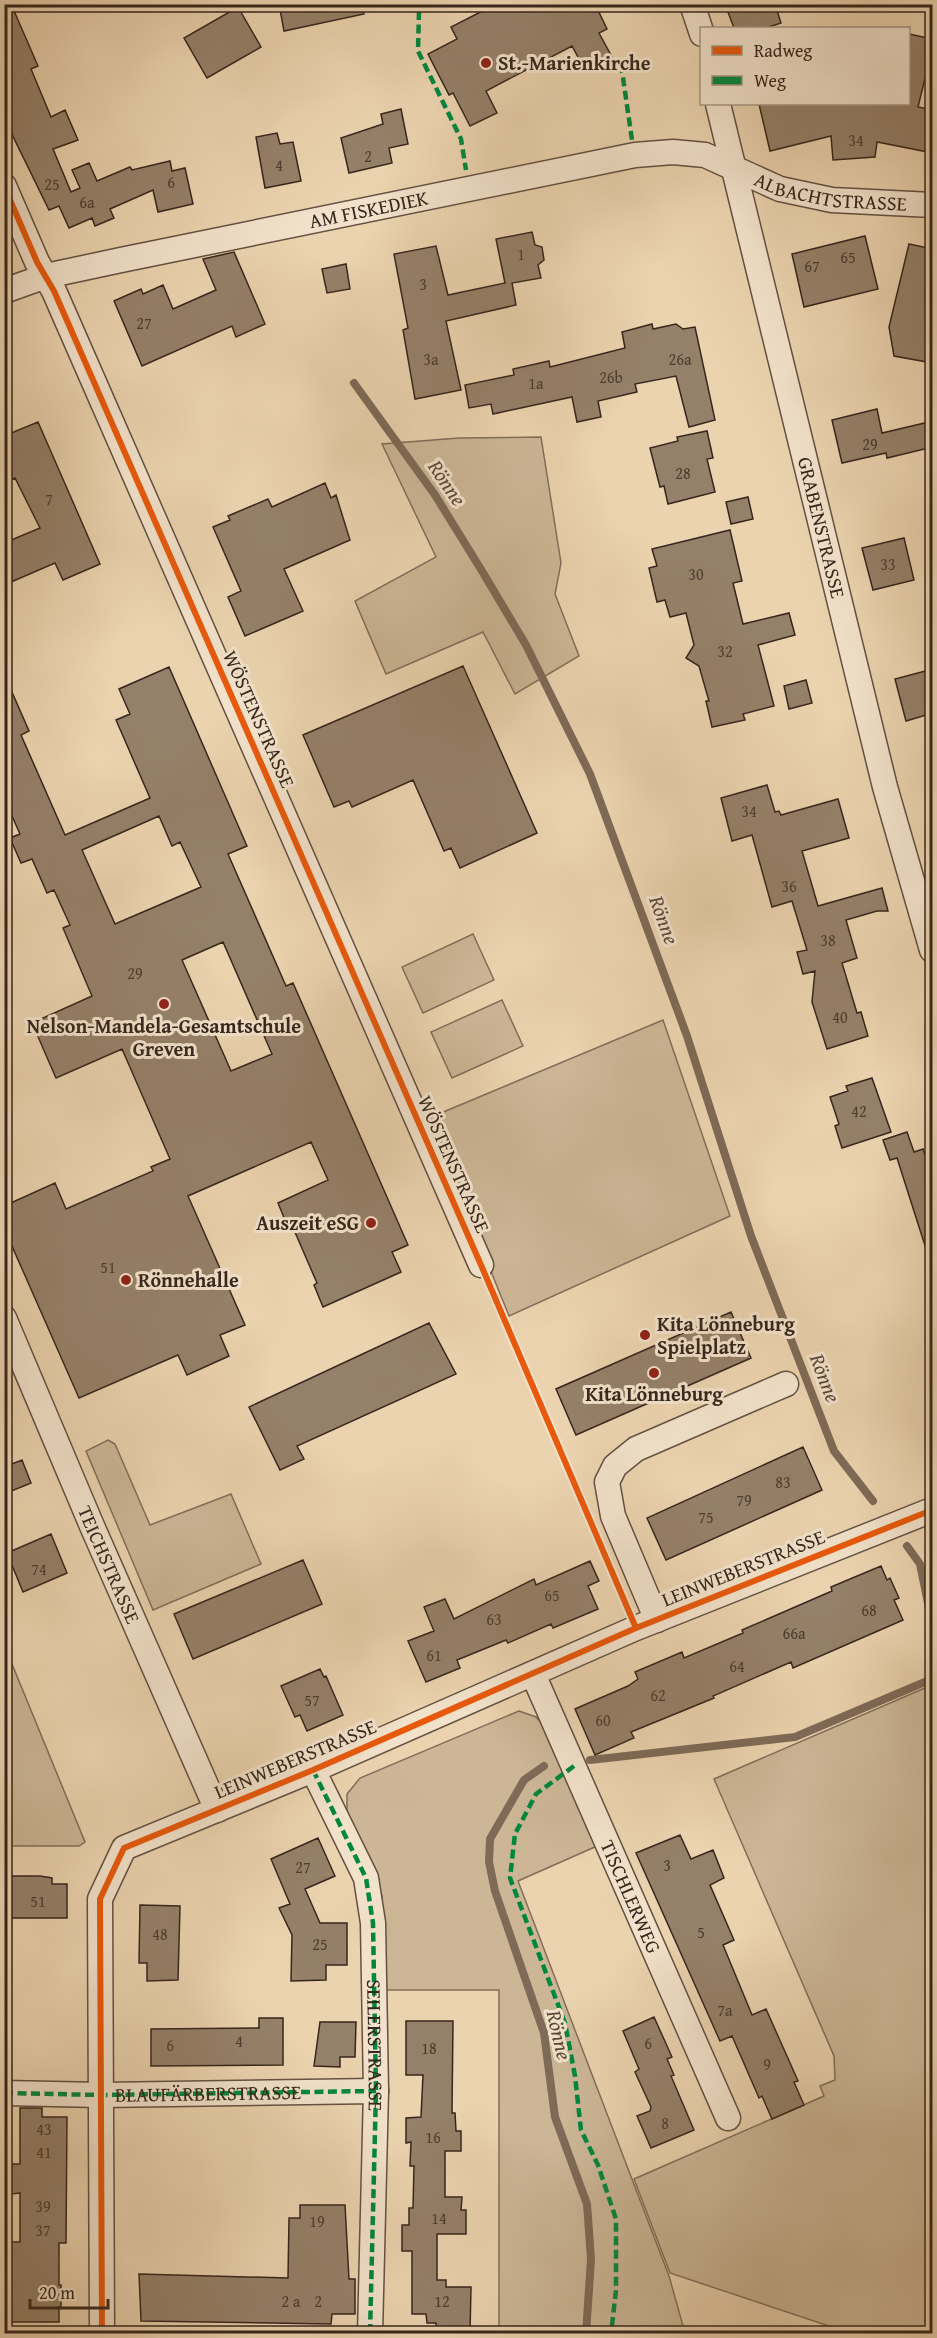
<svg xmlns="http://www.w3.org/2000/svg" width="937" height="2338" viewBox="0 0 937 2338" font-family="'Gentium Book Plus',serif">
<rect width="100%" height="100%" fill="#ebd3af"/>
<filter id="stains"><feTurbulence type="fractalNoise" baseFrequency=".00333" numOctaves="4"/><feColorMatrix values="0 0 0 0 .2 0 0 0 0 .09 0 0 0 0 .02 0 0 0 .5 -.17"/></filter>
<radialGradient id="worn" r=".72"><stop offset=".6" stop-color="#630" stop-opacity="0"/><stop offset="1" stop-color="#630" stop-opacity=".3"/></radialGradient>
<path fill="#ccb696" stroke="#826e5a" stroke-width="1.5" d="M 541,437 L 561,563 L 555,594 L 579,656 L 515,694 L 483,632 L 386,674 L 355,601 L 436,557 L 382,444 L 459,438 Z
M 473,934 L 494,980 L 423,1013 L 402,967 Z
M 502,1000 L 523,1046 L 452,1078 L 431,1032 Z
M 663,1020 L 730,1216 L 509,1316 L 429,1118 Z
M 108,1440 L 115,1444 L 150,1525 L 231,1494 L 261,1564 L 153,1610 L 86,1451 Z
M 5,1647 L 85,1842 L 79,1846 L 5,1846 Z
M 932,1685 L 932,2333 L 850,2333 L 670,2273 L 634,2179 L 824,2096 L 820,2086 L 835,2080 L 834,2056 L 714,1779 Z
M 519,1711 L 536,1717 L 546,1728 L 597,1846 L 518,1881 L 669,2276 L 685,2333 L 499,2333 L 499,1990 L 383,1990 L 382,1896 L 347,1816 L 347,1794 L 360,1778 Z"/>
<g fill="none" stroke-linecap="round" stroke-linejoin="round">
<path stroke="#7e6a57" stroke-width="8" d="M 354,383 L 435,495 L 482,571 L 526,645 L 590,774 L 687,1036 L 751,1236 L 834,1451 L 873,1501
M 907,1546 L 920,1564 L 932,1623
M 590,1760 L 795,1737 L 932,1679
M 544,1766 L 524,1780 L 490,1839 L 489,1862 L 495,1891 L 544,2033 L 555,2117 L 587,2204 L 591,2259 L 586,2334"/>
</g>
<path fill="#958069" stroke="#37261d" stroke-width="1.5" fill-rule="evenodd" d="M 4,4 L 11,4 L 38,66 L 31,69 L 51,117 L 65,110 L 78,140 L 53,149 L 71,192 L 80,188 L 72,170 L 89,163 L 97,181 L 130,167 L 132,170 L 170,161 L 172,171 L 185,168 L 193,204 L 158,212 L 153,190 L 110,209 L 114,218 L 95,226 L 92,218 L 69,228 L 59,206 L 49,210 L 4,118 Z
M 279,4 L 363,4 L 364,14 L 284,31 Z
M 496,4 L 595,4 L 607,29 L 599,33 L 612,57 L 585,70 L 572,46 L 486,91 L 497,113 L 470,126 L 453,93 L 449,95 L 428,54 L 457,39 L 451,27 Z
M 725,4 L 775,4 L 781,23 L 766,28 L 734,28 Z
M 238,7 L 261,47 L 207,78 L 184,38 Z
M 909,34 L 933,39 L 933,59 L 930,58 L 918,107 L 933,110 L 933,153 L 877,142 L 875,157 L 833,160 L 831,136 L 770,151 L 759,104 L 909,104 Z
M 401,109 L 408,144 L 389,148 L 392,163 L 349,173 L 341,138 L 383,124 L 381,114 Z
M 277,133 L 280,144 L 293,142 L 301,181 L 265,188 L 256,137 Z
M 532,232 L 535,245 L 542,247 L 544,260 L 538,265 L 541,278 L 512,283 L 516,305 L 446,321 L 461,390 L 415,399 L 403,330 L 408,328 L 394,254 L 436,246 L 448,295 L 505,283 L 496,239 Z
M 865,236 L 878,289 L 804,307 L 792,254 Z
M 909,244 L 933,249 L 933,363 L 894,356 L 889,327 Z
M 234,252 L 265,324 L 236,337 L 232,326 L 142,366 L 114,301 L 141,289 L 143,294 L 163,285 L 173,309 L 216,290 L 203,259 Z
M 346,264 L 350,289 L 327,293 L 322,269 Z
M 652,324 L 653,329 L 676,324 L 683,329 L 695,327 L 715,420 L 689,427 L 676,376 L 635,384 L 637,392 L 598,401 L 601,417 L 577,422 L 572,397 L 493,414 L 491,404 L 469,408 L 465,385 L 514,375 L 513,369 L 549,361 L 550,367 L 625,348 L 622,332 Z
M 877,409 L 882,433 L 933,421 L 933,447 L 887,458 L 886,453 L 842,463 L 832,420 Z
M 38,422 L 100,564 L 63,580 L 55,563 L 4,585 L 4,543 L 40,528 L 15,478 L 4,483 L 4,436 Z
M 707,431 L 713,458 L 707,459 L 715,492 L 668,504 L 664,486 L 660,487 L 650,448 L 678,441 L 677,437 Z
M 325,483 L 331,498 L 336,495 L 350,540 L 284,569 L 303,611 L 245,636 L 228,597 L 241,591 L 213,527 L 230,520 L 228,516 L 268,499 L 272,507 Z
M 748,497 L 753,519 L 731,524 L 726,502 Z
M 730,530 L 742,581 L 733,583 L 743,624 L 789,613 L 795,635 L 758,645 L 774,706 L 743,714 L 745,720 L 712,727 L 706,701 L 709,701 L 699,666 L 686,658 L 694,645 L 686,613 L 670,617 L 665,600 L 657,602 L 649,568 L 657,566 L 652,549 Z
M 904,538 L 914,580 L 873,590 L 862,548 Z
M 463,666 L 537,833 L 460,868 L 451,848 L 444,851 L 413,780 L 352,807 L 349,801 L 334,807 L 303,735 Z
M 169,667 L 247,846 L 228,854 L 286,986 L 293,983 L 408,1245 L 392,1252 L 401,1272 L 323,1307 L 314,1285 L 317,1283 L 291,1223 L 287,1225 L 278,1203 L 328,1180 L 311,1142 L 188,1196 L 245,1325 L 220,1335 L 229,1356 L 187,1375 L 178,1355 L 79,1398 L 4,1228 L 4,1206 L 55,1183 L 66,1209 L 153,1171 L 151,1167 L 170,1159 L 122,1049 L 56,1078 L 32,1023 L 92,996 L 63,928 L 70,925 L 54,890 L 47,893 L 32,859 L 21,863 L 10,838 L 20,834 L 4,798 L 4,674 L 29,731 L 21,735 L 65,835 L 150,798 L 116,720 L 130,714 L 119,689 ZM 159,816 L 172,846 L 180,842 L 201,887 L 115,924 L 82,850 ZM 223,942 L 272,1054 L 231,1071 L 182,960 Z
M 933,669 L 933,713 L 906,721 L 895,679 Z
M 806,680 L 812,703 L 789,709 L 784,686 Z
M 767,785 L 775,812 L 779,811 L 781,815 L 838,799 L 849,838 L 802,851 L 818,906 L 882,888 L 888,911 L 877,911 L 846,920 L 857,958 L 842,963 L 857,1013 L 861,1012 L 868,1036 L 827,1049 L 812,1002 L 815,971 L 803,974 L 797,952 L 807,950 L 792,901 L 772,907 L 752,835 L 732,841 L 721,798 Z
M 872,1078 L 891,1132 L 842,1148 L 835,1126 L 839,1124 L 830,1097 L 848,1091 L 846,1086 Z
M 907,1132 L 914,1152 L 923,1149 L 933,1180 L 933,1255 L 928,1255 L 897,1158 L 890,1160 L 883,1140 Z
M 731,1312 L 751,1358 L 576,1435 L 556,1389 Z
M 429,1323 L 456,1374 L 297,1446 L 304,1459 L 280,1470 L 249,1407 Z
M 803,1447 L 822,1490 L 666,1560 L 647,1518 Z
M 22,1460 L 31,1483 L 4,1494 L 4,1467 Z
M 51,1534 L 67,1573 L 23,1592 L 7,1553 Z
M 303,1560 L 322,1604 L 193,1659 L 174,1614 Z
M 590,1561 L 599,1581 L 588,1586 L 598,1609 L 553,1628 L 551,1624 L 508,1643 L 506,1640 L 457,1660 L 460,1668 L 426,1682 L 408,1641 L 434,1631 L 424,1607 L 445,1599 L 454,1619 L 534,1579 L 536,1585 Z
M 881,1566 L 887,1580 L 890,1578 L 899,1598 L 894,1600 L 903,1620 L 793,1668 L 791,1662 L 713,1696 L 714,1698 L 631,1732 L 634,1738 L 595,1755 L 575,1709 L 628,1686 L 638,1679 L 635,1672 L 682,1652 L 684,1658 L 743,1633 L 742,1630 L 832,1591 L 831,1587 Z
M 320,1669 L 324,1677 L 326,1676 L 343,1715 L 307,1731 L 300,1715 L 295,1717 L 281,1686 Z
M 680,1835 L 691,1859 L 713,1850 L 724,1878 L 710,1885 L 734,1940 L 723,1945 L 752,2015 L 766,2009 L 798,2081 L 794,2082 L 804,2105 L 772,2119 L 762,2096 L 759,2098 L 732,2036 L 720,2041 L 636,1853 Z
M 318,1838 L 335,1876 L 305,1889 L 320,1923 L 347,1923 L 347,1965 L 326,1965 L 326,1980 L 291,1981 L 292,1935 L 279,1908 L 290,1904 L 271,1859 Z
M 8,1876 L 40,1876 L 52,1878 L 52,1884 L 67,1884 L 67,1918 L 4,1918 L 4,1878 Z
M 140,1905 L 180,1906 L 178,1980 L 147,1981 L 147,1963 L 139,1963 Z
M 654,2017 L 672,2057 L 667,2059 L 674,2075 L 671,2076 L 694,2130 L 651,2148 L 637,2116 L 650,2111 L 651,2107 L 635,2072 L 639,2069 L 623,2031 Z
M 259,2018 L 283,2018 L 283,2065 L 151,2066 L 151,2029 L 259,2028 Z
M 406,2021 L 453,2021 L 452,2113 L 455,2113 L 456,2131 L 461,2131 L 461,2151 L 445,2151 L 445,2197 L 462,2197 L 461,2210 L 466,2210 L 466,2234 L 437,2234 L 437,2280 L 446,2280 L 446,2287 L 471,2287 L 470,2334 L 436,2334 L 436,2323 L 427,2323 L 426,2314 L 412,2314 L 412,2251 L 402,2251 L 402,2225 L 409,2225 L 409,2208 L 413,2208 L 414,2166 L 410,2166 L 411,2142 L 406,2143 L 406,2118 L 421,2117 L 423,2075 L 406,2075 Z
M 320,2022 L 356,2022 L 355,2057 L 340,2057 L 340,2067 L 314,2066 Z
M 20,2108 L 42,2108 L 42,2117 L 67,2117 L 66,2243 L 59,2243 L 59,2285 L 61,2285 L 61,2306 L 59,2307 L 59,2322 L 4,2322 L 4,2269 L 10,2269 L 10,2242 L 20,2242 L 20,2193 L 11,2194 L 10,2164 L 20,2164 Z
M 300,2205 L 345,2205 L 349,2279 L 355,2279 L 355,2314 L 332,2314 L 331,2324 L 141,2321 L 139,2274 L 288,2278 L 289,2218 L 300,2218 Z"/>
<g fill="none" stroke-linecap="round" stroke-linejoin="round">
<defs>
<g id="minor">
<path d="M 692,4 L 702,34"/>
<path id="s1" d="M 718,104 L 885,787 L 932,950"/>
<path d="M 4,186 L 37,262 L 54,291 L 481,1265"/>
<path id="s2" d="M 4,291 L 46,276 L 121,260 L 635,155 L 673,152 L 705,155 L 780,189 L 832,200 L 932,205"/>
<path id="s3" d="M 4,1318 L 92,1526 L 217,1810"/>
<path d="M 657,1620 L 613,1516 L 607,1482 L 615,1466 L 636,1449 L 786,1384"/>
<path id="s4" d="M 533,1674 L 728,2118"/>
<path d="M 313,1770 L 366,1878 L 373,1923 L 376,2091 L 370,2334"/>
<path d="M 4,2093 L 102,2095 L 376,2091"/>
<path d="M 102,2334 L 100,1899 L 124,1848 L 313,1770 L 636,1628 L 932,1510"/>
</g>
</defs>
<use href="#minor" stroke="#645142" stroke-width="27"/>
<use href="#minor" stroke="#f2e2cb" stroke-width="24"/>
<g stroke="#00873e" stroke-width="4.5" stroke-dasharray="9 4.5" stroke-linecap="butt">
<path d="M 419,11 L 418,51 L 461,139 L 466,170"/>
<path d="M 621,64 L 632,140"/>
<path d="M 574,1766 L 536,1794 L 515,1834 L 510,1878 L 565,2023 L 575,2076 L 581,2130 L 598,2165 L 616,2219 L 616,2290 L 611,2334"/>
<path id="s5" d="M 313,1770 L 366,1878 L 373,1923 L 376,2091 L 370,2334"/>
<path id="s6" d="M 4,2093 L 102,2095 L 376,2091"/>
</g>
<defs>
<path id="cycleway" d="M 4,186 L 37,262 L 54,291 L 481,1265 L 636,1628
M 102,2334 L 100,1899 L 124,1848 L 313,1770 L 636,1628 L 932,1510"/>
</defs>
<use href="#cycleway" stroke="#f2e2cb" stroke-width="10"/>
<use href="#cycleway" stroke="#e8590c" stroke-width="6"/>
</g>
<g fill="#8f2418" stroke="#f2e2cb" stroke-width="2">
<circle cx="486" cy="63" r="6"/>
<circle cx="164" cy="1004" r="6"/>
<circle cx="371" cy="1223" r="6"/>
<circle cx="126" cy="1280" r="6"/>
<circle cx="645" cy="1335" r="6"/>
<circle cx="654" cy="1373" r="6"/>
</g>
<g text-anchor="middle" stroke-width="6" stroke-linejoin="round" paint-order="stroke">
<g font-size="16" fill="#4e3c30">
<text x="856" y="146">34</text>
<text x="368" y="162">2</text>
<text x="279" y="171">4</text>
<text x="171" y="188">6</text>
<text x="52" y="190">25</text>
<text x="87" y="208">6a</text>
<text x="521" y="260">1</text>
<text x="848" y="263">65</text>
<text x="812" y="272">67</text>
<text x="423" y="290">3</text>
<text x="144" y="329">27</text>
<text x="431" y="365">3a</text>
<text x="680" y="365">26a</text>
<text x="611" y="383">26b</text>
<text x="536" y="389">1a</text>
<text x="870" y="450">29</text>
<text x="683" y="479">28</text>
<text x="49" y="505">7</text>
<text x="888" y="570">33</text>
<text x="696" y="580">30</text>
<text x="725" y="657">32</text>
<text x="749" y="817">34</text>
<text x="789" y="892">36</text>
<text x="828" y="946">38</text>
<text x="135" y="979">29</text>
<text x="840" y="1023">40</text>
<text x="859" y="1117">42</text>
<text x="108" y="1273">51</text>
<text x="783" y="1488">83</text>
<text x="744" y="1506">79</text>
<text x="706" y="1523">75</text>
<text x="39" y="1575">74</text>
<text x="552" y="1601">65</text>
<text x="869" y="1616">68</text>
<text x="494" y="1625">63</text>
<text x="794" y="1639">66a</text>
<text x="434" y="1661">61</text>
<text x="737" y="1672">64</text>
<text x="658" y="1701">62</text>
<text x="312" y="1706">57</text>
<text x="603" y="1726">60</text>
<text x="667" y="1871">3</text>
<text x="303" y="1873">27</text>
<text x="38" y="1907">51</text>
<text x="701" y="1938">5</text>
<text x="160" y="1940">48</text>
<text x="320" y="1950">25</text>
<text x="725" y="2016">7a</text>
<text x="239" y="2047">4</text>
<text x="648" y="2049">6</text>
<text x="170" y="2051">6</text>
<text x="429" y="2054">18</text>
<text x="767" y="2070">9</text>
<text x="665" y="2129">8</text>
<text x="44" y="2135">43</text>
<text x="433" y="2143">16</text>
<text x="44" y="2158">41</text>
<text x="43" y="2212">39</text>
<text x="439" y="2224">14</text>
<text x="317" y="2227">19</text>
<text x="43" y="2236">37</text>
<text x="291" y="2307">2 a</text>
<text x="318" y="2307">2</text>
<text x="442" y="2307">12</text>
</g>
<g font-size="20" font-weight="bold" fill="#37261d" stroke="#f2e2cb" text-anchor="start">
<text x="498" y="70">St.-Marienkirche</text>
<text x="164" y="1033" text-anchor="middle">Nelson-Mandela-Gesamtschule<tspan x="164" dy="23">Greven</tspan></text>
<text x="359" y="1230" text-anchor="end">Auszeit eSG</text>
<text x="138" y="1287">Rönnehalle</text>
<text x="657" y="1331">Kita Lönneburg<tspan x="657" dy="23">Spielplatz</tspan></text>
<text x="654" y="1401" text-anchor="middle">Kita Lönneburg</text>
</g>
<g font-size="20" fill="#37261d" stroke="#f2e2cb">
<text dy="7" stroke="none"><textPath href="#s2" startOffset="849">ALBACHTSTRASSE</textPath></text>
<text dy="7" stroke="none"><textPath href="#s2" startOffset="374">AM FISKEDIEK</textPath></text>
<text dy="7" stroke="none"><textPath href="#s1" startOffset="436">GRABENSTRASSE</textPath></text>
<text transform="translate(259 719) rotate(66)" y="7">WÖSTENSTRASSE</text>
<text transform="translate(454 1164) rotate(66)" y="7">WÖSTENSTRASSE</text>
<text dy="7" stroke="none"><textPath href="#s3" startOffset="268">TEICHSTRASSE</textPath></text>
<text transform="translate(743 1568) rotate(-22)" y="7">LEINWEBERSTRASSE</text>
<text transform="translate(295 1759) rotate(-23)" y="7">LEINWEBERSTRASSE</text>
<text dy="7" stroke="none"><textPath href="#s4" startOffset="243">TISCHLERWEG</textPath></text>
<text dy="7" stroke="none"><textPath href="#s5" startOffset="288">SEILERSTRASSE</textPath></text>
<text dy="7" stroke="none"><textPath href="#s6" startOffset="204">BLAUFÄRBERSTRASSE</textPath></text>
</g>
<g font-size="21" font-style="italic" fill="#5b483a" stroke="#f2e2cb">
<text transform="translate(447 483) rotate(56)" y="7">Rönne</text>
<text transform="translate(664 920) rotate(70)" y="7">Rönne</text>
<text transform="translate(825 1378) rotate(69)" y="7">Rönne</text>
<text transform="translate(559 2035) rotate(77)" y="7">Rönne</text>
</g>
</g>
<rect width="937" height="2338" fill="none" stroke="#ebd3af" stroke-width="24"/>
<rect x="6" y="6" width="925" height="2326" fill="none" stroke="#37261d" stroke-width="3"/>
<rect x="12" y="12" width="913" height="2314" fill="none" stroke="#37261d" stroke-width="1.5"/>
<rect x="700" y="27" width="210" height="78" fill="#f2e2cb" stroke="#a79785" stroke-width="1.5"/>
<rect x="712" y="46" width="30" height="9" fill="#e8590c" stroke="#a79785" stroke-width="1.5"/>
<text x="754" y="57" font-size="18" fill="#37261d">Radweg</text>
<rect x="712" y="76" width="30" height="9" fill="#00873e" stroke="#a79785" stroke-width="1.5"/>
<text x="754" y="87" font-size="18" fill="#37261d">Weg</text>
<path d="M30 2299v9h78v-9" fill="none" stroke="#37261d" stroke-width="3"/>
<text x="39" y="2299" font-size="18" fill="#37261d" stroke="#f2e2cb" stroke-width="4.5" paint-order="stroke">20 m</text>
<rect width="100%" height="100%" filter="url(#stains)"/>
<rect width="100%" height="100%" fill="url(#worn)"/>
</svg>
